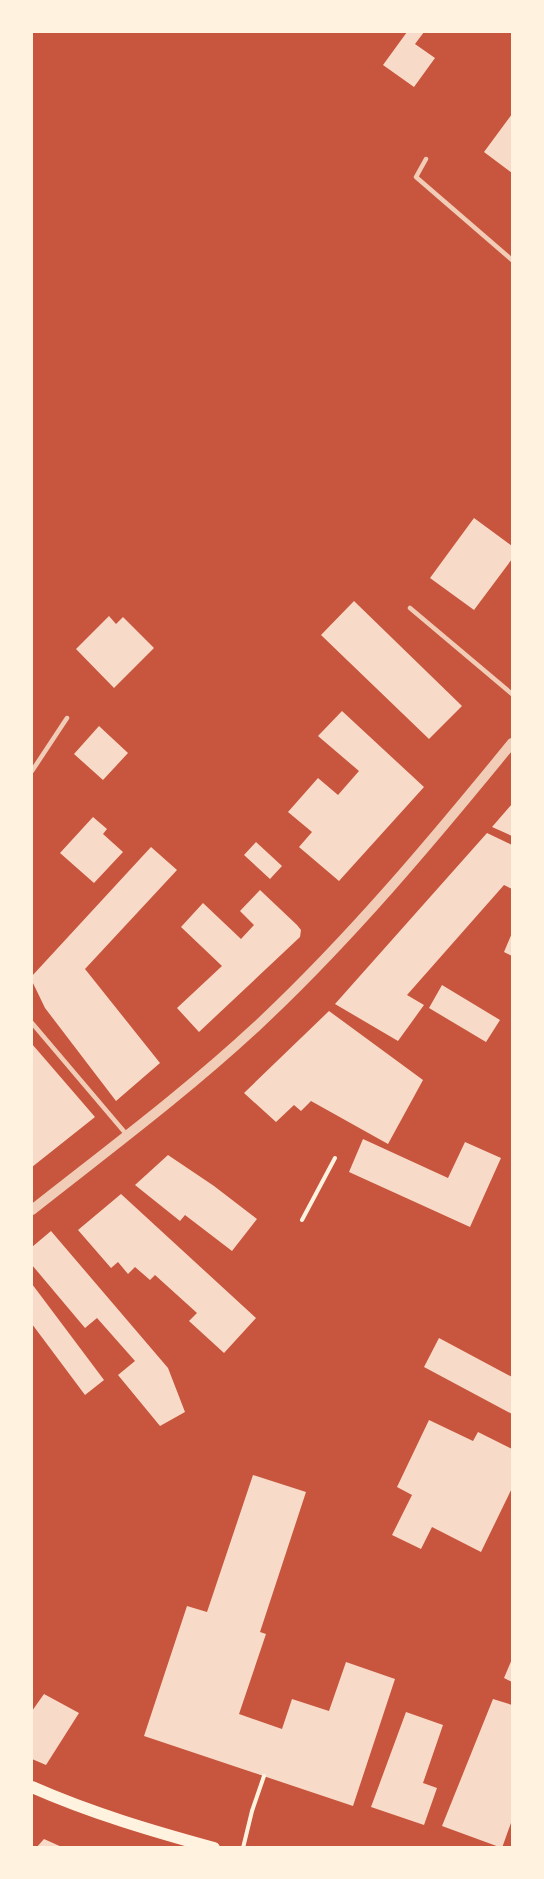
<svg xmlns="http://www.w3.org/2000/svg" width="544" height="1879" viewBox="0 0 544 1879" font-family="Manrope,sans-serif">
<rect width="100%" height="100%" fill="#c8553d"/>
<path fill="#f7dbc8" d="M 407,32 L 424,32 L 415,44 L 435,58 L 414,87 L 383,65 Z
M 512,114 L 512,173 L 484,152 Z
M 474,518 L 512,546 L 512,559 L 474,610 L 430,578 Z
M 354,601 L 462,706 L 429,739 L 321,635 Z
M 109,616 L 116,624 L 123,617 L 154,648 L 114,688 L 76,649 Z
M 342,711 L 424,787 L 339,881 L 299,847 L 312,832 L 288,812 L 318,778 L 338,795 L 359,771 L 318,736 Z
M 99,726 L 128,753 L 103,780 L 74,754 Z
M 512,804 L 512,836 L 492,827 Z
M 93,817 L 107,829 L 103,834 L 123,852 L 94,883 L 60,853 Z
M 487,833 L 512,845 L 512,889 L 504,885 L 407,995 L 424,1005 L 398,1041 L 335,1004 Z
M 256,842 L 282,866 L 270,879 L 244,855 Z
M 151,847 L 177,870 L 85,969 L 160,1063 L 116,1101 L 45,1008 L 32,981 L 32,976 Z
M 260,890 L 297,925 L 301,930 L 300,937 L 199,1032 L 177,1008 L 222,966 L 181,927 L 203,903 L 241,939 L 254,925 L 240,911 Z
M 512,933 L 512,956 L 504,952 Z
M 442,985 L 500,1020 L 486,1042 L 429,1008 Z
M 329,1011 L 423,1080 L 388,1144 L 311,1101 L 301,1111 L 294,1105 L 276,1122 L 244,1093 Z
M 32,1044 L 95,1117 L 32,1167 L 32,1097 L 33,1096 L 32,1093 Z
M 363,1139 L 448,1178 L 465,1142 L 501,1158 L 470,1227 L 349,1172 Z
M 168,1155 L 214,1186 L 257,1219 L 232,1251 L 185,1215 L 180,1221 L 135,1185 Z
M 121,1194 L 256,1318 L 224,1353 L 189,1321 L 197,1313 L 155,1275 L 150,1280 L 135,1267 L 128,1274 L 118,1262 L 111,1268 L 78,1230 Z
M 51,1231 L 168,1368 L 185,1412 L 160,1426 L 118,1375 L 135,1361 L 97,1318 L 85,1328 L 32,1265 L 32,1247 Z
M 32,1284 L 104,1380 L 85,1395 L 32,1324 Z
M 439,1338 L 512,1377 L 512,1414 L 424,1367 Z
M 429,1420 L 473,1441 L 478,1432 L 512,1449 L 512,1488 L 481,1552 L 432,1527 L 421,1549 L 392,1535 L 412,1495 L 397,1487 Z
M 253,1475 L 306,1492 L 260,1632 L 266,1634 L 239,1714 L 282,1729 L 292,1699 L 329,1711 L 346,1662 L 395,1679 L 353,1806 L 144,1736 L 187,1606 L 207,1612 Z
M 512,1659 L 512,1682 L 504,1678 Z
M 44,1694 L 79,1713 L 46,1765 L 32,1759 L 32,1711 Z
M 493,1699 L 512,1705 L 512,1789 L 511,1793 L 512,1794 L 512,1820 L 502,1848 L 442,1826 Z
M 406,1712 L 443,1725 L 423,1783 L 437,1788 L 424,1825 L 371,1807 Z
M 44,1839 L 64,1848 L 36,1848 Z"/>
<g fill="none" stroke-linecap="round" stroke-linejoin="round">
<path stroke="#fff3e0" stroke-width="4" d="M 302,1220 L 335,1158
M 243,1848 L 252,1811 L 264,1776"/>
<path stroke="#f1ccb7" stroke-width="4.5" d="M 426,159 L 416,177 L 512,260
M 410,608 L 512,694
M 32,771 L 67,718
M 32,1023 L 127,1135"/>
<path stroke="#f1ccb7" stroke-width="10" d="M 32,1210 C 108,1150 186,1092 257,1026 C 350,939 432,841 512,743"/>
<path stroke="#fff3e0" stroke-width="12" d="M 32,1787 C 91,1813 152,1831 214,1848"/>
</g>
<rect width="544" height="1879" fill="none" stroke="#fff3e0" stroke-width="66"/>
</svg>
